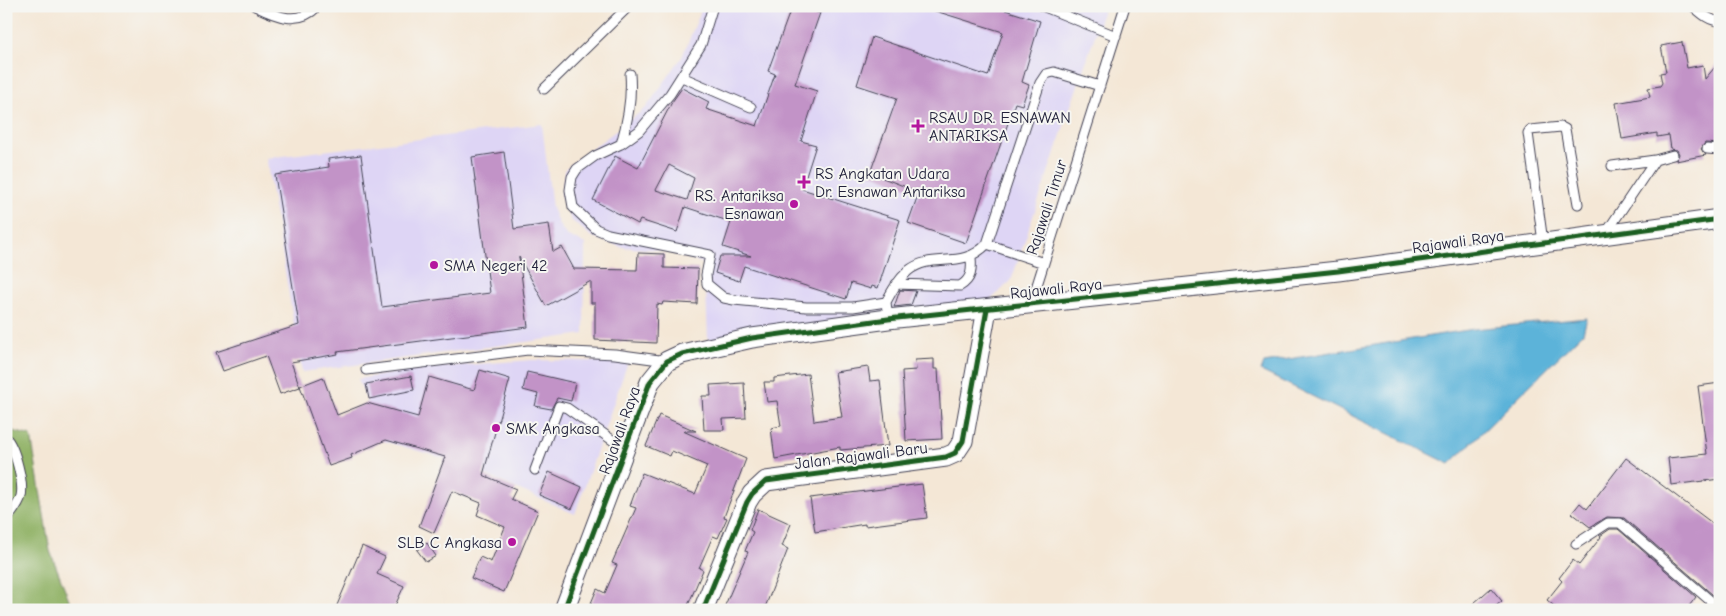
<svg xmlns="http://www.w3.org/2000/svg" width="1726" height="616" viewBox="0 0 1726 616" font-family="'Comic Neue',sans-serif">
<rect width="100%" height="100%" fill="#f6f6f2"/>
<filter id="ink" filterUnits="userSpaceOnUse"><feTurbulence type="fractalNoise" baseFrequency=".02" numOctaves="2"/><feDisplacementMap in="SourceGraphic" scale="10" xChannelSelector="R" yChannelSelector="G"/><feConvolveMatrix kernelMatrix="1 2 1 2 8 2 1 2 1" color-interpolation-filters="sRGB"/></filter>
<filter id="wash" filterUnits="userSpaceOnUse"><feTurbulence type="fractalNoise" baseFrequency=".0096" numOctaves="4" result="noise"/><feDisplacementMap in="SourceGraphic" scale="20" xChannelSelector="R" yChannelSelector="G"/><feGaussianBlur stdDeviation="1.12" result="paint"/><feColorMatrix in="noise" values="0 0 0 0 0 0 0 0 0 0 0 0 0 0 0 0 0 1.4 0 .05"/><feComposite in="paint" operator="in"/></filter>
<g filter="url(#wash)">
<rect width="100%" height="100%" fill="#f4e7d6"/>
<path fill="#ded5f5" d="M 703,6 L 1105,6 L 1011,281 L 987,303 L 708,340 L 705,264 L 667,251 L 621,247 L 591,236 L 571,220 L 561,196 L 565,169 L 646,108 L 682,57 Z
M 542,124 L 552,208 L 559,225 L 566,235 L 585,244 L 584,334 L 302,372 L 266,158 Z
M 532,360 L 628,362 L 575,514 L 484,474 L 486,470 L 383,441 L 358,379 L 427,368 Z"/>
<path fill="#92b367" stroke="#5a6a51" d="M 6,429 L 31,436 L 50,551 L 73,610 L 6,610 Z"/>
<path fill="#5cb3d9" stroke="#3f6a8a" d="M 1587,318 L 1583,333 L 1450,464 L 1261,371 L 1264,363 L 1474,329 Z"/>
<g id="blocks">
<path fill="#c293c7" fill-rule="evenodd" d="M 792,6 L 818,6 L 816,12 L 820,13 L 795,84 L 817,91 L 801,141 L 816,145 L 802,189 L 900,220 L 878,288 L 872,286 L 871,289 L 851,283 L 846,299 L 744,266 L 739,281 L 715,273 L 720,256 L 751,256 L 723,247 L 731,222 L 685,207 L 677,232 L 640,220 L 638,224 L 593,200 L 615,156 L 638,168 L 672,102 L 682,88 L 709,102 L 706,109 L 757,126 L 775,74 L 768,71 ZM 669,165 L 694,178 L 687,200 L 656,190 Z
M 930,6 L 1006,6 L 1005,10 L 1040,21 L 1022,82 L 1029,85 L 1022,105 L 1015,103 L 966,243 L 908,223 L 919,192 L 870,173 L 897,98 L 857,85 L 872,37 L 988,76 L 1003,32 L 929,9 Z
M 1682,42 L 1687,68 L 1703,65 L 1705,79 L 1720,61 L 1720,144 L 1705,143 L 1701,149 L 1706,155 L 1676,161 L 1679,154 L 1677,150 L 1671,149 L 1669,135 L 1657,137 L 1657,133 L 1622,139 L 1616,103 L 1650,97 L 1648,88 L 1660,86 L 1662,83 L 1660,73 L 1666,72 L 1661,46 Z
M 504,152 L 514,229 L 549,224 L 553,252 L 562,247 L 574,269 L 637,270 L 638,253 L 664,254 L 664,268 L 698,269 L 697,304 L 663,302 L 662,305 L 657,304 L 656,343 L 595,340 L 595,303 L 591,303 L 591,281 L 546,306 L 519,257 L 528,327 L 337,352 L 338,354 L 291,362 L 300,387 L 280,394 L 266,356 L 223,371 L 216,352 L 299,325 L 275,175 L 329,167 L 328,159 L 361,155 L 382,307 L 490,293 L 472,157 Z
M 900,290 L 916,291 L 911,305 L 894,307 Z
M 934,359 L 934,369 L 938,369 L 942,439 L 906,441 L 902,371 L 916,370 L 915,360 Z
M 868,367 L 870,381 L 880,380 L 888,446 L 840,450 L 840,447 L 775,459 L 771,428 L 781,426 L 777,401 L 767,402 L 764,382 L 774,382 L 774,378 L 808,374 L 814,421 L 842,417 L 835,372 Z
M 480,370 L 510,379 L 483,475 L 516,489 L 511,499 L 538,511 L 504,592 L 471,578 L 480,557 L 491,562 L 505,527 L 477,515 L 481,503 L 452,491 L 434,533 L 419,526 L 445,457 L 386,440 L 351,455 L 352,458 L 329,466 L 300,386 L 323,377 L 337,415 L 367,403 L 418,417 L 429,377 L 474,390 Z
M 527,372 L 575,383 L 571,401 L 557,398 L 551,409 L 535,406 L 538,394 L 523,390 Z
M 411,376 L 414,390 L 369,399 L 366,384 Z
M 744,383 L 746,418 L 723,419 L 724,430 L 704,430 L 702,396 L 711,396 L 710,385 Z
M 1720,383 L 1720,479 L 1671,485 L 1668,458 L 1707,454 L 1698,386 Z
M 659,415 L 696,431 L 683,431 L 746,459 L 724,517 L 727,518 L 718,538 L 713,536 L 699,568 L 703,570 L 686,610 L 588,610 L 597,589 L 605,593 L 617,565 L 612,563 L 636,508 L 630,506 L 642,473 L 695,494 L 707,466 L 672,451 L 670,456 L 646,446 Z
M 1626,458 L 1720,529 L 1720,601 L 1624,518 L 1607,517 L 1590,527 L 1572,513 L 1580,503 L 1587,509 Z
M 549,472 L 582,487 L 572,509 L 539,495 Z
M 922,484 L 927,518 L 865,526 L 865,524 L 815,532 L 810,498 Z
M 758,509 L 791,524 L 782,546 L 788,549 L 764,610 L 723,610 L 748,552 L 745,551 L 753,532 L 750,530 Z
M 1610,529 L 1618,529 L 1696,597 L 1686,610 L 1559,610 L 1547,600 L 1562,581 L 1559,578 L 1573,560 L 1579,565 L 1601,537 L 1600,536 Z
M 427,543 L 436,556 L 426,562 L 417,550 Z
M 362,546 L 385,557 L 377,574 L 404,586 L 393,610 L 335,610 Z
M 1491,588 L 1502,601 L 1491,610 L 1466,610 Z"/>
</g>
</g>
<g filter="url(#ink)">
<use href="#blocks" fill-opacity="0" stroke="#424052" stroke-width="1"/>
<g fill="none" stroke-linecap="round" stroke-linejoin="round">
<defs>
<path id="service" d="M 255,6 C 277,17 299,26 318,6
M 713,6 L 701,45 L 670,94 L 639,131 L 621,144 L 595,156 L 577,169 L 572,177 L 570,190 L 573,207 L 596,229 L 608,234 L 710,255 L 706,275 L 707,284 L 724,298 L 734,300 L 806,307 L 853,307 L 886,302 L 888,319
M 1042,6 L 1116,36
M 1693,6 C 1701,13 1709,21 1720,21
M 682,77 L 751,107
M 544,89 L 629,6
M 621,144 C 628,120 632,99 630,74
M 1707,149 L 1720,150
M 1612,166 L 1655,160
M 1606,233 L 1655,160 L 1673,155
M 1543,242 L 1528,133 L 1530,130 L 1561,127 L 1565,129 L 1578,204
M 987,244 L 1044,263
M 896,284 L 960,286 C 972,279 972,270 971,257
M 886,302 C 892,291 898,280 908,271 C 933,251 961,271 987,244 L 1040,83 L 1046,74 L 1054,72 L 1100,86
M 1031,304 L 1125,6
M 366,370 L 528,350 L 615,354 L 667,361
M 6,438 C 15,447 24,484 21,496 C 19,505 11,513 6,521
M 535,470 L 559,406 L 567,408 L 625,449
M 1576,544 L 1608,523 L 1620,523 L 1720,609"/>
<path id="minor" d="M 564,610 L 650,382 L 667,361 L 682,354 L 752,338 L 888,319 L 1338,271 L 1720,219
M 703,610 L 747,502 L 752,494 L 766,481 L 946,457 L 955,453 L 963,441 L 987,309"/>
</defs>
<use href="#service" stroke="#424052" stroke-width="11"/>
<use href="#minor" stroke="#424052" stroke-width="21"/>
<use href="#service" stroke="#fff" stroke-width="9"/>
<use href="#minor" stroke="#fff" stroke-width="19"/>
<defs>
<path id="cycleway" d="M 564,610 L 650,382 L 667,361 L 682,354 L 752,338 L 888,319 L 1338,271 L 1720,219
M 703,610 L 747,502 L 752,494 L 766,481 L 946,457 L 955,453 L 963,441 L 987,309"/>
</defs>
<use href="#cycleway" stroke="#f6f6f2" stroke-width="8"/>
<use href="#cycleway" stroke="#1b5e20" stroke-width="5"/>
</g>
</g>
<g fill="#b5179e" stroke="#f6f6f2" stroke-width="2">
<path d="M915.5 118.5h5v5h5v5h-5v5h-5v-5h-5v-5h5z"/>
<path d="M801.5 174.5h5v5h5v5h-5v5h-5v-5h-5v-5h5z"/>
<circle cx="794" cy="204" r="5"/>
<circle cx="434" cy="265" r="5"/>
<circle cx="496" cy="428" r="5"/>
<circle cx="512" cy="542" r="5"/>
</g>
<g text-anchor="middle" stroke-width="4" stroke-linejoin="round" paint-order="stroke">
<g font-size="16" fill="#22223b" stroke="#f6f6f2" text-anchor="start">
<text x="929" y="123">RSAU DR. ESNAWAN<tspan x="929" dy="18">ANTARIKSA</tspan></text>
<text x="815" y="179">RS Angkatan Udara<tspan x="815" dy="18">Dr. Esnawan Antariksa</tspan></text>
<text x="784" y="201" text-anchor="end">RS. Antariksa<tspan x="784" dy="18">Esnawan</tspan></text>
<text x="444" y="271">SMA Negeri 42</text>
<text x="506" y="434">SMK Angkasa</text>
<text x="502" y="548" text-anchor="end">SLB C Angkasa</text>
</g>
<g font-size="16" fill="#22223b" stroke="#f6f6f2">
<text transform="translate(1046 207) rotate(-72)" y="6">Rajawali Timur</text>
<text transform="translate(1458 241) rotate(-8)" y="6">Rajawali Raya</text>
<text transform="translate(1056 288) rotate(-6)" y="6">Rajawali Raya</text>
<text transform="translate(619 430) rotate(-70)" y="6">Rajawali Raya</text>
<text transform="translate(861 455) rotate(-7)" y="6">Jalan Rajawali Baru</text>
</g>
</g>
<rect width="1726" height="616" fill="none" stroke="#f6f6f2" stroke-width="25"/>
</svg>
